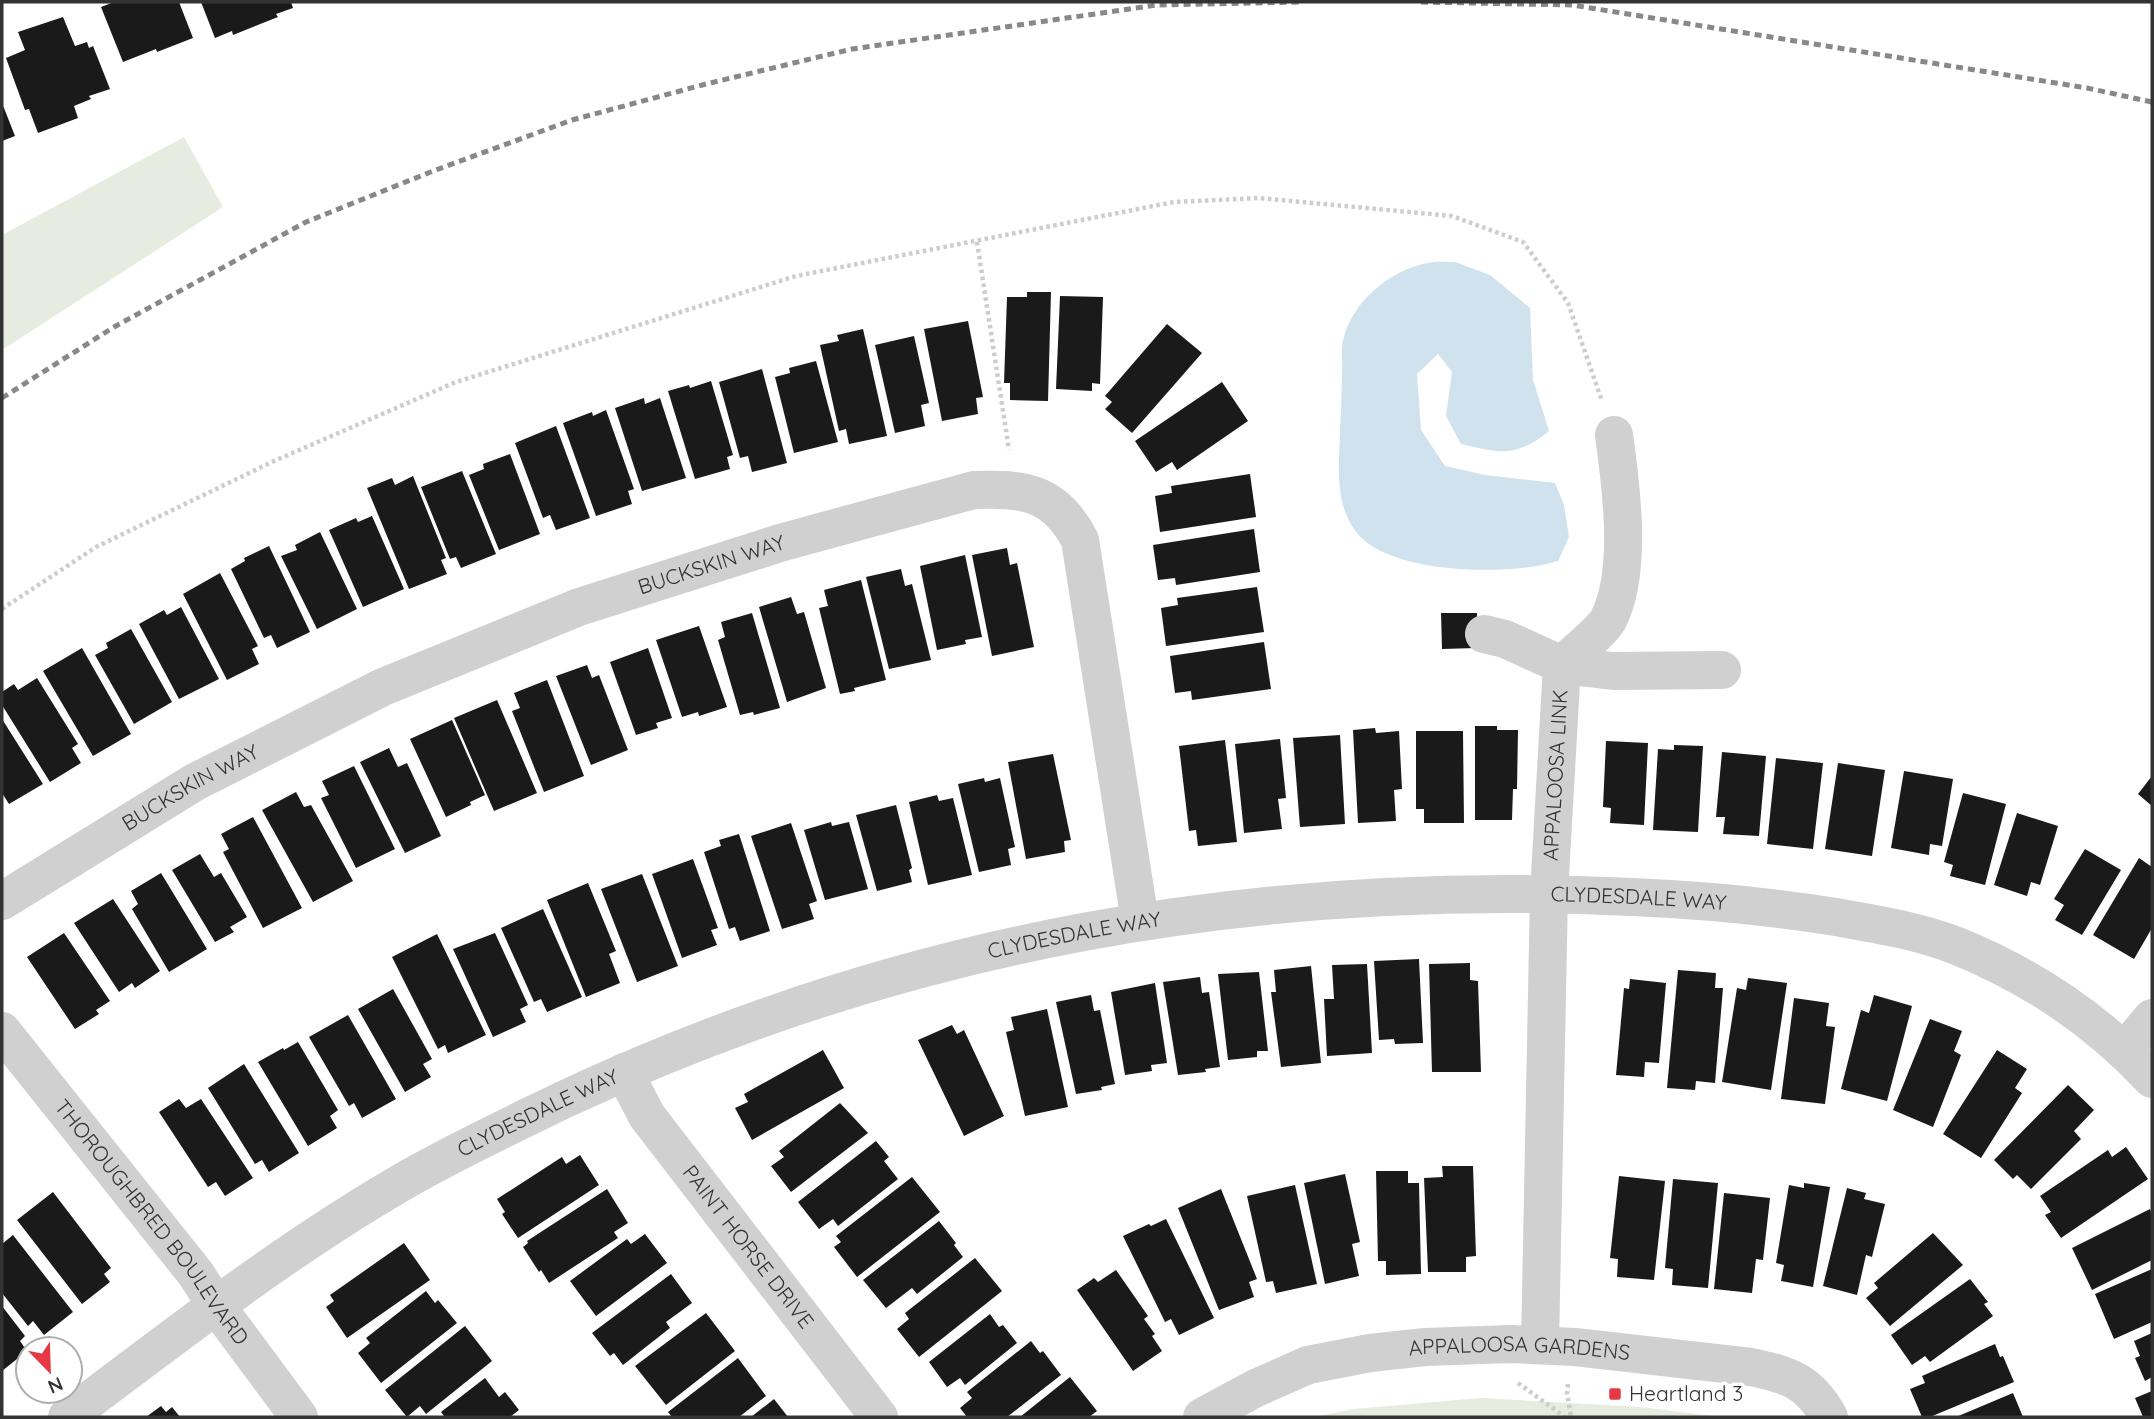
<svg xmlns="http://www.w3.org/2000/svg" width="2154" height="1419" viewBox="0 0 2154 1419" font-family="Quicksand,sans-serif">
<rect width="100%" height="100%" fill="#fff"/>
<path fill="#e6ecdf" d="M 184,137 L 223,207 L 2,350 L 2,235 Z
M 1481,1398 L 1640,1407 L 1722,1417 L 1314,1417 L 1353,1409 Z"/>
<path fill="#cfe2ee" d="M 1455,262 L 1490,275 L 1530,308 L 1533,380 L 1549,431 C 1516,458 1499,453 1461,444 L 1446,416 L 1452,372 L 1438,354 L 1417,374 L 1421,430 L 1445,466 L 1485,475 L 1555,483 L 1564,505 L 1569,537 L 1558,561 C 1511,576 1390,575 1357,533 C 1334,504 1339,466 1340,431 C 1341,410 1342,388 1342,367 C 1342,359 1341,349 1343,341 C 1352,301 1390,270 1428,263 C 1437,261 1447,262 1455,262 Z"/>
<path fill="#1a1a1a" d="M 114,2 L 179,2 L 193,38 L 157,52 L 156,49 L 123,62 L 101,7 Z
M 201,2 L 291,2 L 293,8 L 276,14 L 278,17 L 233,35 L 232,31 L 215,38 Z
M 63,17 L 75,46 L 87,42 L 89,48 L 93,46 L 110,89 L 89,96 L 91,99 L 74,106 L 78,118 L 38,133 L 29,109 L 25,110 L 6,58 L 25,50 L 18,32 Z
M 2,103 L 15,136 L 2,141 Z
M 1027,292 L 1051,292 L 1048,401 L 1010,400 L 1010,383 L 1004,383 L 1007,297 L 1027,297 Z
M 1060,296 L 1103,297 L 1100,384 L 1092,383 L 1092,391 L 1056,389 Z
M 968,321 L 983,397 L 976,398 L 978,414 L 942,421 L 924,329 Z
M 1167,324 L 1202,353 L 1132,433 L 1105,409 L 1112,402 L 1105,396 Z
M 863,329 L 887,436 L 849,444 L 846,429 L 839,431 L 820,345 L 839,341 L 837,335 Z
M 914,336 L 929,403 L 921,405 L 925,426 L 895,433 L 875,345 Z
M 816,361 L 838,442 L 794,453 L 775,377 L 790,373 L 789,368 Z
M 762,369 L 787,463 L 752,472 L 748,456 L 740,458 L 719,382 Z
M 711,381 L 733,455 L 727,457 L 730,469 L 695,479 L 668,391 L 689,385 L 690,388 Z
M 1222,382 L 1248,421 L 1177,470 L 1172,462 L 1156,472 L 1135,441 Z
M 644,398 L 645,404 L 660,398 L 686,478 L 642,491 L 615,408 Z
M 606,410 L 634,489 L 628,491 L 632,504 L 596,516 L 563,423 L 592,412 L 593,416 Z
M 556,426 L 590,518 L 556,530 L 550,515 L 543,518 L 515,443 Z
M 510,454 L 540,534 L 499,550 L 469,475 L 484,469 L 483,464 Z
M 462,471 L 496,554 L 461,568 L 456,557 L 450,559 L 421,487 Z
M 1250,474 L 1256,517 L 1160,532 L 1155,496 L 1172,493 L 1171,486 Z
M 413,476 L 446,558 L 441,560 L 447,574 L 409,589 L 367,488 L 392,478 L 395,485 Z
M 372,516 L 404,589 L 363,607 L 329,530 L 356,518 L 358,522 Z
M 1254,529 L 1260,572 L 1176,585 L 1175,578 L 1158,580 L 1153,545 Z
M 320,532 L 357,609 L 317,629 L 281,556 L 297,550 L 295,545 Z
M 269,546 L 310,632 L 277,648 L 271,635 L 264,638 L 231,569 L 245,561 L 244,558 Z
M 1007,548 L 1010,565 L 1017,563 L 1034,647 L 992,656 L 972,555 Z
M 965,555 L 982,637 L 965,640 L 966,644 L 937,650 L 920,566 Z
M 901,569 L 905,586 L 912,584 L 931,660 L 889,669 L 866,577 Z
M 220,573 L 258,646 L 252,649 L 259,664 L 227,680 L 183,594 Z
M 861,580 L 886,680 L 854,688 L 855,691 L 840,694 L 819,608 L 828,606 L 824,590 Z
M 1257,587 L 1264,632 L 1166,646 L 1161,608 L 1178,605 L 1177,598 Z
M 791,597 L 797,614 L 804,612 L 826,688 L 787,702 L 759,607 Z
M 181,607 L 219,679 L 179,699 L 139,624 L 164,610 L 167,615 Z
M 752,613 L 780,708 L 754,715 L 753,712 L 740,715 L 718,640 L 725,637 L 721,622 Z
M 1441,613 L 1477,613 L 1476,648 L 1442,649 Z
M 699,626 L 727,707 L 699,716 L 698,712 L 682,717 L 656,640 Z
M 131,629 L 172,702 L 134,724 L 95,655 L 108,648 L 106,643 Z
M 1264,642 L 1271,689 L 1192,700 L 1191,691 L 1175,693 L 1170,656 Z
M 82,648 L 131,734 L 93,756 L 43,671 Z
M 648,648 L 672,718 L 656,723 L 658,728 L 636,735 L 610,662 Z
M 587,665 L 592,678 L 599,675 L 628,750 L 591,765 L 556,676 Z
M 37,678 L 78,744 L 72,748 L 81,763 L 50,782 L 2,705 L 2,692 L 14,684 L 18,690 Z
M 547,680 L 584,776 L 544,792 L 512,711 L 520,708 L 514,693 Z
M 497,700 L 537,793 L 494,811 L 454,718 Z
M 2,719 L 43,784 L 9,804 L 2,793 Z
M 452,720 L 485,795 L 470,802 L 471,805 L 446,817 L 410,739 Z
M 1475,726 L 1497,726 L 1497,730 L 1518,730 L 1517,789 L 1513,789 L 1512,820 L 1475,820 Z
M 1375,728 L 1376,733 L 1399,731 L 1402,789 L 1394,790 L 1396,821 L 1358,823 L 1353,730 Z
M 1416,731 L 1463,731 L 1464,823 L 1424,823 L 1424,809 L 1416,809 Z
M 1340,735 L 1345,824 L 1300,827 L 1293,738 Z
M 1280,739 L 1286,798 L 1278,799 L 1282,829 L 1244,833 L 1235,744 Z
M 1225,740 L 1237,842 L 1198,846 L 1196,830 L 1189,831 L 1179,746 Z
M 1606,741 L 1648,743 L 1644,825 L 1610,823 L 1611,808 L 1603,807 Z
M 1674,745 L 1703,746 L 1698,832 L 1653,830 L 1658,749 L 1674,750 Z
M 389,748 L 398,767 L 407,763 L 441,836 L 405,853 L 360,762 Z
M 1722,752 L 1766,756 L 1759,836 L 1723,834 L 1725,817 L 1716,817 Z
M 1053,754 L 1071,840 L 1064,841 L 1065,852 L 1026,859 L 1008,762 Z
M 1776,758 L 1823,763 L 1813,849 L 1767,844 Z
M 1838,763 L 1885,770 L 1872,856 L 1825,849 Z
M 354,766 L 395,849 L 356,868 L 321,798 L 329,795 L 322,781 Z
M 1904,771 L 1953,779 L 1942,846 L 1930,844 L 1929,855 L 1891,848 Z
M 2152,776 L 2152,806 L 2138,794 Z
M 984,778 L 985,782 L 1000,778 L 1015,847 L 1008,849 L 1011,865 L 979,872 L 958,784 Z
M 296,792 L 304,807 L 311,805 L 353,881 L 313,902 L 262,810 Z
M 1963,793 L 2006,804 L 1985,885 L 1950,876 L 1953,865 L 1944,862 Z
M 937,795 L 939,801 L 953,798 L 972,875 L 928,885 L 909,802 Z
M 896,805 L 912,868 L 909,870 L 912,882 L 877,891 L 856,815 Z
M 2017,813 L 2058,826 L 2040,885 L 2031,882 L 2027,896 L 1994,885 Z
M 253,817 L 302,908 L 263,928 L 223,852 L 229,849 L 221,834 Z
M 831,822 L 832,826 L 849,822 L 868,889 L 825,900 L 804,830 Z
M 791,823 L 817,901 L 809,904 L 814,919 L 782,929 L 751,836 Z
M 739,834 L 770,931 L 740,941 L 735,927 L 729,929 L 704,852 L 721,846 L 719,840 Z
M 2085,849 L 2121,870 L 2082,935 L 2055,920 L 2064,905 L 2054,899 Z
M 200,854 L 214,877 L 221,873 L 247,917 L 230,927 L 234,932 L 215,942 L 172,870 Z
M 2139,858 L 2152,867 L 2152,928 L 2134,959 L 2093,935 Z
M 693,859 L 718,928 L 711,930 L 717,945 L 682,958 L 652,874 Z
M 161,873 L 207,949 L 169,972 L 132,909 L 138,904 L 131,891 Z
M 642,874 L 678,966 L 637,982 L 601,889 Z
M 588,883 L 616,951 L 609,954 L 620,983 L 586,997 L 547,900 Z
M 113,899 L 160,971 L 135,988 L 132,983 L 119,992 L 74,923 Z
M 543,909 L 582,997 L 547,1012 L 541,999 L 534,1002 L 501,928 Z
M 64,933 L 110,1001 L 96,1010 L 99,1014 L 75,1029 L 27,957 Z
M 495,933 L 528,1005 L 520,1009 L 526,1022 L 493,1037 L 453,949 Z
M 437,934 L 486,1035 L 448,1053 L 445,1045 L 438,1049 L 392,957 Z
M 1419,959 L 1423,1043 L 1395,1044 L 1394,1039 L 1379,1040 L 1374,961 Z
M 1470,963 L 1470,980 L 1478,981 L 1481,1072 L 1432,1072 L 1429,964 Z
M 1367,964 L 1372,1053 L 1327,1056 L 1324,999 L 1334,999 L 1332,965 Z
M 1311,966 L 1321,1063 L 1281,1067 L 1271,992 L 1276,992 L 1274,970 Z
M 1678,970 L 1716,973 L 1715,988 L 1723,988 L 1715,1083 L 1696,1081 L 1695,1090 L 1667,1088 Z
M 1259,972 L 1268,1051 L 1257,1051 L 1257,1057 L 1228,1060 L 1218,974 Z
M 1200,977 L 1202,993 L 1209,992 L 1220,1067 L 1205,1069 L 1206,1072 L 1178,1075 L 1163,982 Z
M 1748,978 L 1787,983 L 1771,1090 L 1722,1082 L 1737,988 L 1746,990 Z
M 1630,979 L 1666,983 L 1659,1063 L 1645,1062 L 1644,1077 L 1616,1075 L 1624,988 L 1629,989 Z
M 1155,983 L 1167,1063 L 1151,1065 L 1152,1071 L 1125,1075 L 1111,992 Z
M 393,989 L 432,1059 L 423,1064 L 431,1077 L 405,1092 L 358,1009 Z
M 1091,995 L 1094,1011 L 1100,1010 L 1115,1084 L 1101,1087 L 1102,1090 L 1076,1094 L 1056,1002 Z
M 1874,995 L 1912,1006 L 1887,1101 L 1841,1089 L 1861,1010 L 1869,1013 Z
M 1794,998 L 1829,1003 L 1826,1026 L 1835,1027 L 1825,1104 L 1781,1099 Z
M 1047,1009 L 1068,1107 L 1025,1116 L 1006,1032 L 1014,1030 L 1011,1017 Z
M 348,1015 L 396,1099 L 362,1118 L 354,1103 L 349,1106 L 309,1037 Z
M 1930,1019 L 1962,1031 L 1954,1051 L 1961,1055 L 1933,1127 L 1893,1110 Z
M 952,1025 L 957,1034 L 964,1030 L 1004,1116 L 964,1136 L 918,1040 Z
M 298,1042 L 338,1110 L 330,1116 L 337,1128 L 308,1146 L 258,1062 L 283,1048 L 284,1050 Z
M 823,1050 L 844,1088 L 752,1140 L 735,1108 L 748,1102 L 744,1094 Z
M 1997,1050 L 2027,1069 L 2015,1088 L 2022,1093 L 1981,1158 L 1943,1134 Z
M 244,1064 L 299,1153 L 269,1172 L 262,1160 L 255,1164 L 208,1088 Z
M 2068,1085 L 2094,1110 L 2074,1131 L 2081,1139 L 2031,1189 L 2017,1175 L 2013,1179 L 1994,1160 Z
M 179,1099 L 186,1108 L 201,1099 L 253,1178 L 225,1196 L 216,1182 L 208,1187 L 159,1112 Z
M 840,1103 L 868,1133 L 791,1192 L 771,1166 L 784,1157 L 779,1151 Z
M 876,1141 L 889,1157 L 884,1161 L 898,1179 L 838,1226 L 833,1219 L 819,1229 L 798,1202 Z
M 2126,1147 L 2148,1179 L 2061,1238 L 2045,1215 L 2051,1212 L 2040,1196 L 2108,1150 L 2112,1157 Z
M 580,1155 L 599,1185 L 518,1238 L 502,1214 L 505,1212 L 497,1199 L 562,1157 L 566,1164 Z
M 1442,1166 L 1473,1166 L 1476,1256 L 1466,1257 L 1466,1272 L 1428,1272 L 1424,1178 L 1443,1177 Z
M 1376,1171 L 1408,1171 L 1408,1183 L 1419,1183 L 1421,1274 L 1386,1275 L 1386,1261 L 1378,1261 Z
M 1345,1174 L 1360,1242 L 1352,1244 L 1359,1276 L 1325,1284 L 1304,1183 Z
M 1619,1176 L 1665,1181 L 1654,1280 L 1617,1277 L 1618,1259 L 1610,1258 Z
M 912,1177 L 940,1212 L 857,1277 L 834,1247 L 841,1242 L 836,1236 Z
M 1673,1179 L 1718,1183 L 1708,1288 L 1672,1285 L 1673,1269 L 1665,1268 Z
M 1804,1183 L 1830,1187 L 1813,1287 L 1781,1281 L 1784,1265 L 1776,1263 L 1789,1185 L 1804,1188 Z
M 1295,1185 L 1317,1284 L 1276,1293 L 1273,1281 L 1266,1282 L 1247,1196 Z
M 1847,1188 L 1866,1193 L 1864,1199 L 1885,1204 L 1872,1257 L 1866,1255 L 1857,1295 L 1823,1286 Z
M 607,1189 L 628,1223 L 614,1232 L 618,1238 L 549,1283 L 541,1270 L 539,1272 L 523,1247 L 528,1243 L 527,1241 Z
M 1221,1189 L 1257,1279 L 1249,1282 L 1254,1297 L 1219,1310 L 1178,1208 Z
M 53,1192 L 111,1268 L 104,1274 L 110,1282 L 82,1304 L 17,1220 Z
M 1724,1193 L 1770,1198 L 1763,1260 L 1756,1259 L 1752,1293 L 1714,1289 Z
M 2150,1209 L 2152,1215 L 2152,1260 L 2092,1290 L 2072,1248 Z
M 1166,1219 L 1214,1318 L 1179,1335 L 1171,1319 L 1165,1322 L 1123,1236 L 1149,1224 L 1151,1226 Z
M 939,1221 L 956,1243 L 954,1245 L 963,1257 L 917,1294 L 912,1288 L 886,1308 L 863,1280 Z
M 1933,1233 L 1963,1265 L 1890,1326 L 1866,1298 L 1878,1288 L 1874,1283 Z
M 645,1234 L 667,1263 L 596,1316 L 570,1281 L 627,1239 L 631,1244 Z
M 13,1235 L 73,1312 L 44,1335 L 33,1321 L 28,1326 L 2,1293 L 2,1244 Z
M 404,1243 L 430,1280 L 347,1338 L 326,1307 L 334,1301 L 330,1295 Z
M 975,1258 L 1002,1291 L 919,1357 L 897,1329 L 909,1319 L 905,1313 Z
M 2152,1269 L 2152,1322 L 2114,1339 L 2095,1294 Z
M 1116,1270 L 1148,1316 L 1144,1319 L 1155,1334 L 1152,1336 L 1162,1351 L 1133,1371 L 1077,1290 L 1094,1278 L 1098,1282 Z
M 671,1274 L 692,1303 L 666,1322 L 670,1328 L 623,1365 L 614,1353 L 610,1356 L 592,1333 Z
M 1970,1279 L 1988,1302 L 1984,1304 L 1993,1316 L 1930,1362 L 1925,1356 L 1912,1365 L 1891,1335 Z
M 426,1291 L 435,1303 L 438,1300 L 457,1323 L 381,1383 L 358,1353 L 370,1343 L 366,1338 Z
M 2,1306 L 25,1336 L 20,1341 L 27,1351 L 2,1371 Z
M 706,1313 L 735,1351 L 666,1405 L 635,1366 Z
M 990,1314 L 999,1327 L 1003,1325 L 1017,1343 L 965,1385 L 960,1378 L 947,1387 L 929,1362 Z
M 465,1326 L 492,1361 L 426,1414 L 420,1406 L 407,1417 L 385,1390 Z
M 2152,1333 L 2152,1377 L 2145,1381 L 2135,1358 L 2140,1356 L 2134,1341 Z
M 1031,1341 L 1040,1353 L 1043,1351 L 1061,1375 L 1007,1417 L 967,1417 L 960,1408 L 972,1398 L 967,1392 Z
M 1995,1344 L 2000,1357 L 2003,1356 L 2014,1382 L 1930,1417 L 1922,1417 L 1910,1389 L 1925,1383 L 1922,1376 Z
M 738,1358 L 766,1396 L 739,1417 L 672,1417 L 668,1412 Z
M 1070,1377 L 1097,1411 L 1089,1417 L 1020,1417 Z
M 485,1378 L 499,1397 L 505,1392 L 519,1410 L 510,1417 L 442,1417 L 444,1416 L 441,1412 Z
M 2152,1391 L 2152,1417 L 2143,1417 L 2135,1398 Z
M 2013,1393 L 2023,1417 L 1956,1417 Z
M 774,1399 L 788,1417 L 751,1417 Z
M 161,1406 L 166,1412 L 172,1407 L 180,1417 L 146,1417 Z"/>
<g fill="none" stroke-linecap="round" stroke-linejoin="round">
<path stroke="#cdcdcd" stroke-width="4.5" stroke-dasharray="3.5 3.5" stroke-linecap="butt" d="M 977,242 L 1009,450
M 2,609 L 96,547 L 274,461 L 456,382 L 796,276 L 1174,202 L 1259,198 L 1452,216 L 1523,242 L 1568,303 L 1602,401
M 1518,1383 L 1565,1417
M 1568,1384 L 1567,1393 L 1571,1417"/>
<g stroke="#d0d0d0" stroke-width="38">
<path d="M 1484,634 L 1505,639 L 1562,665 L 1613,671 L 1722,670"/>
<path id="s1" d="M 2,901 L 195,782 L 383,687 L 579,607 L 780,543 L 974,490 C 1024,488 1055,492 1080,540 L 1140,921"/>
<path id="s2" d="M 2,1031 L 196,1274 L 215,1304 L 299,1417"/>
<path d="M 2125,1050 L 2152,1018"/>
<path id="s3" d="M 624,1072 L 647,1116 L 879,1417"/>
<path id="s4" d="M 1540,1345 L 1549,893 L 1562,665 C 1573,654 1601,632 1608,620 C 1633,573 1621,485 1614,435"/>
<path id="s5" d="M 67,1417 C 179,1333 290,1246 411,1177 C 460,1149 512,1125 563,1100 C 904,940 1257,879 1633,897 C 1701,900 1768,906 1836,917 C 1876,924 1919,931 1957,946 C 2031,976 2098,1021 2152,1079"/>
<path id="s6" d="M 1202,1417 L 1256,1388 L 1308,1365 L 1370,1353 L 1425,1347 L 1511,1344 L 1575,1347 L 1751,1367 C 1789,1375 1809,1381 1829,1417"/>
</g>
<path stroke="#888" stroke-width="5" stroke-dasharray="7 5" stroke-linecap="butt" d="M 1421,2 L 1572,5 L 2087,88 L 2152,102
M 2,398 L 114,327 L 306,222 L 433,171 L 572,120 L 706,84 L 852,49 L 1157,5 L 1299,2"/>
</g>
<rect fill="#e63946" stroke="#fff" stroke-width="2.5" x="1608" y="1387" width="14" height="14" rx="3.5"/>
<g text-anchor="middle" stroke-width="7" stroke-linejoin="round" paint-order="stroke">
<g font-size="21" fill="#333" stroke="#fff">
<text dy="7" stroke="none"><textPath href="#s1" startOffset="788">BUCKSKIN WAY</textPath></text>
<text dy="7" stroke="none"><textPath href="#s4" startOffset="570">APPALOOSA LINK</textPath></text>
<text dy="7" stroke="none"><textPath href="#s1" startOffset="220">BUCKSKIN WAY</textPath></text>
<text dy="7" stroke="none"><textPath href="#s5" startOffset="1696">CLYDESDALE WAY</textPath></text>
<text dy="7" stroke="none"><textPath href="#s5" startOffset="1129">CLYDESDALE WAY</textPath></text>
<text dy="7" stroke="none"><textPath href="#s5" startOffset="562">CLYDESDALE WAY</textPath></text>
<text dy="7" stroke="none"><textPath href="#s2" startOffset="243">THOROUGHBRED BOULEVARD</textPath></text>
<text dy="7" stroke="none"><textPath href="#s3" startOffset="215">PAINT HORSE DRIVE</textPath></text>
<text dy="7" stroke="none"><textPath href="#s6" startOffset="331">APPALOOSA GARDENS</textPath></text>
</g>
<g font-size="21" fill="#333" stroke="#fff" text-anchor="start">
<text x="1629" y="1401">Heartland 3</text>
</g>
</g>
<rect width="2154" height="1419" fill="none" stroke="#333333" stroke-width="7"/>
<g transform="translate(49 1370) rotate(157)"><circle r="33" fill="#ffffff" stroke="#adadad" stroke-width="2"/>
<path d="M0-5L12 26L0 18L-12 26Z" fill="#e63946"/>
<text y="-10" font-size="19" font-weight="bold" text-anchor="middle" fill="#333333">N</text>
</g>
</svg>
